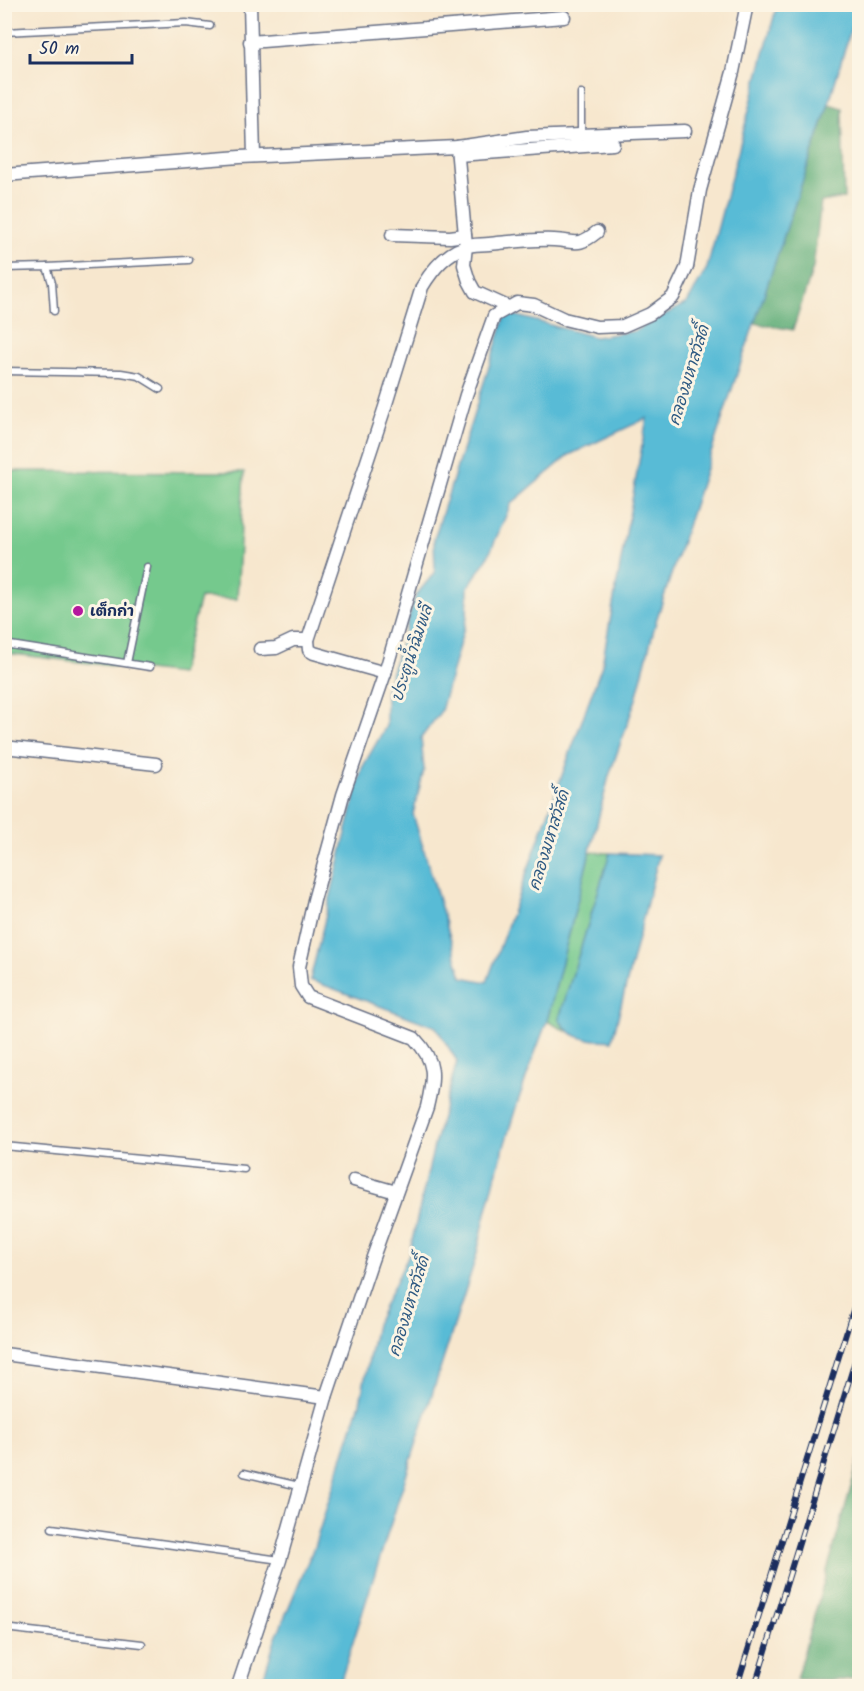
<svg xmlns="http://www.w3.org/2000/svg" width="864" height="1691" font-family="Kalam,'Playpen Sans Thai',sans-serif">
<rect width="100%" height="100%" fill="#fcf5e5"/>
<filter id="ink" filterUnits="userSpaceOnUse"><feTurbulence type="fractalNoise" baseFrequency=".0167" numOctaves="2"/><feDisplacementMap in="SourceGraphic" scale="12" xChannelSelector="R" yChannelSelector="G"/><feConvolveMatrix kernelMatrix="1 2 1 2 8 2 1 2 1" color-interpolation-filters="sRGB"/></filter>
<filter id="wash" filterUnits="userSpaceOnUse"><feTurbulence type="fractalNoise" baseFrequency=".008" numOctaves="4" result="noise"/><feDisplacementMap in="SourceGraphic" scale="24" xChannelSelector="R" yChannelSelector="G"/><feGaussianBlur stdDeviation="1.35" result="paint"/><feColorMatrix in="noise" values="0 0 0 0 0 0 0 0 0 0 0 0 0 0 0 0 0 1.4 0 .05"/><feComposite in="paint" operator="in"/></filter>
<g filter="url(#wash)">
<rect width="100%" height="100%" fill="#f7e7ce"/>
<!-- green -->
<g fill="#74c98d" stroke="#487c76" stroke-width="1.5">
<path d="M 5,471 L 244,472 L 237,599 L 200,598 L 180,674 L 5,653 Z"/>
<path d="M 590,852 L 610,853 L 559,1019 L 566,1031 L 547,1021 Z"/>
</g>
<!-- forest -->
<g fill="#5fad78" stroke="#3d6e6b" stroke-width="1.5">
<path d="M 829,104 L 842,108 L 844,198 L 821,202 L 813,268 L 793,330 L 754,323 Z"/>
<path d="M 859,1459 L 859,1677 L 843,1680 L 796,1679 Z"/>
</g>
<!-- water -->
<g fill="#58bbd6" stroke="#3a759a" stroke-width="1.5" fill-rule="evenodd">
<path d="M 777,5 L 858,5 L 827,109 L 732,389 L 656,621 L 636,699 L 609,776 L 547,1021 C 517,1097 493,1177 476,1257 L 339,1686 L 261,1686 L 275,1640 L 314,1547 L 360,1403 L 376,1324 L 409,1254 L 433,1150 L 457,1061 L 436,1027 L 310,980 L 362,768 L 386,726 L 386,690 L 416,595 L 435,572 L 434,539 L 506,313 L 595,337 L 635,331 L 687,303 L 707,268 ZM 647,418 L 602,665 L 487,982 L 462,977 L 413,814 L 424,770 L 421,738 L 441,711 L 467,617 L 468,587 L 488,557 L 511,504 L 569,455 Z"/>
<path d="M 610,853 L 659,855 L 612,1041 C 587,1039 573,1042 559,1019 Z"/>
</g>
</g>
<g filter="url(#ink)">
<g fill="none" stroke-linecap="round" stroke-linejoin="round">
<defs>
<g id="lane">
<path d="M 4,32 L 186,23 L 210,26"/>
<path d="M 581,93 L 581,135"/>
<path d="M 47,267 L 189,260"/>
<path d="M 4,268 L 47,267 L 52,283 L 54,311"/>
<path d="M 4,371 L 121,373 L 139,376 L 160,389"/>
<path d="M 4,644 L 150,667"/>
<path d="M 127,663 L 147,567"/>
<path d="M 4,1146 L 244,1169"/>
<path d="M 244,1473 L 299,1486"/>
<path d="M 52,1528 L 280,1560"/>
<path d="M 4,1628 L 142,1644"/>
</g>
<g id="street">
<path d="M 250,4 L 254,156"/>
<path d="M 250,42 L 564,17"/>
<path d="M 457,147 L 466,246 L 464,265 L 469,281 L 475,292 L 508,307"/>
<path d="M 458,155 L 613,144"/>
<path d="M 4,175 L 240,157 L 457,147 L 527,137 L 685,131"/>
<path d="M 392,235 L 450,237 L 465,235"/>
<path d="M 260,649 L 276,648 L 293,640 L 308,640"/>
<path d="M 385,673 L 314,653 L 309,650 L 308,640 L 385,407 L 422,287 C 432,270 446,253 465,247 C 472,244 481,245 489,244 C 510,242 532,239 554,240 C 576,241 577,248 597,232"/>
<path d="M 4,747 L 156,764"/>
<path d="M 354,1180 L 396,1192"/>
<path d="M 4,1354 L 326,1397"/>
<path d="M 238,1686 L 280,1560 L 326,1397 L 372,1260 L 427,1107 C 434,1077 437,1062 414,1038 L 308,997 L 301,986 L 299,967 L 314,900 L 343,795 L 385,673 L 466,395 L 494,316 L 517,303 L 534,305 L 564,319 L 597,327 L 623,326 L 650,314 L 673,297 L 687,267 L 700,190 L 733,72 L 747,4"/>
</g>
</defs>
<!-- lane casing -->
<use href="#lane" stroke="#686f85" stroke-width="9"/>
<!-- street casing -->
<use href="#street" stroke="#686f85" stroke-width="15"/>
<!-- lane -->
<use href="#lane" stroke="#fff" stroke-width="6"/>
<!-- street -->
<use href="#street" stroke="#fff" stroke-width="12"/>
<defs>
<g id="rail">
<path d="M 737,1686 L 860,1288"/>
<path d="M 755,1686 L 860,1345"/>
</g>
</defs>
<!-- rail casing -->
<use href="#rail" stroke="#1b2f5e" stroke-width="6"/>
<!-- rail -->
<use href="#rail" stroke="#fcf5e5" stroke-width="4" stroke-dasharray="11" stroke-linecap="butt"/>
</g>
</g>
<!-- markers -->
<circle fill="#b5179e" stroke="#fcf5e5" stroke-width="2" cx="78" cy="611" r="6"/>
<g text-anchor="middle" stroke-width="6" stroke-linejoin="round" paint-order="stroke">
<!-- poi labels -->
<g font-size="15" font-weight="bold" fill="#1b2f5e" stroke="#fcf5e5" text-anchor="start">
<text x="90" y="616">เต็กก่า</text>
</g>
<!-- water labels -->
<g font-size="16" font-style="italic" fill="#2d5982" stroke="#fcf5e5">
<text transform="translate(688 375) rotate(-73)" y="6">คลองมหาสวัสดิ์</text>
<text transform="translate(411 653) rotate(-72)" y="6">ประตูน้ำฉิมพลี</text>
<text transform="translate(548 840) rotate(-73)" y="6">คลองมหาสวัสดิ์</text>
<text transform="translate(408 1306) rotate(-73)" y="6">คลองมหาสวัสดิ์</text>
</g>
</g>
<!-- margin -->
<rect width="864" height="1691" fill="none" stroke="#fcf5e5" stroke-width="24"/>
<!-- scale -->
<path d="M30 54v9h102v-9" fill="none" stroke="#1b2f5e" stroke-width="3"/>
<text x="39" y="54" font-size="18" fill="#1b2f5e" stroke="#fcf5e5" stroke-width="4.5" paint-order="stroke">50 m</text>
</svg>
